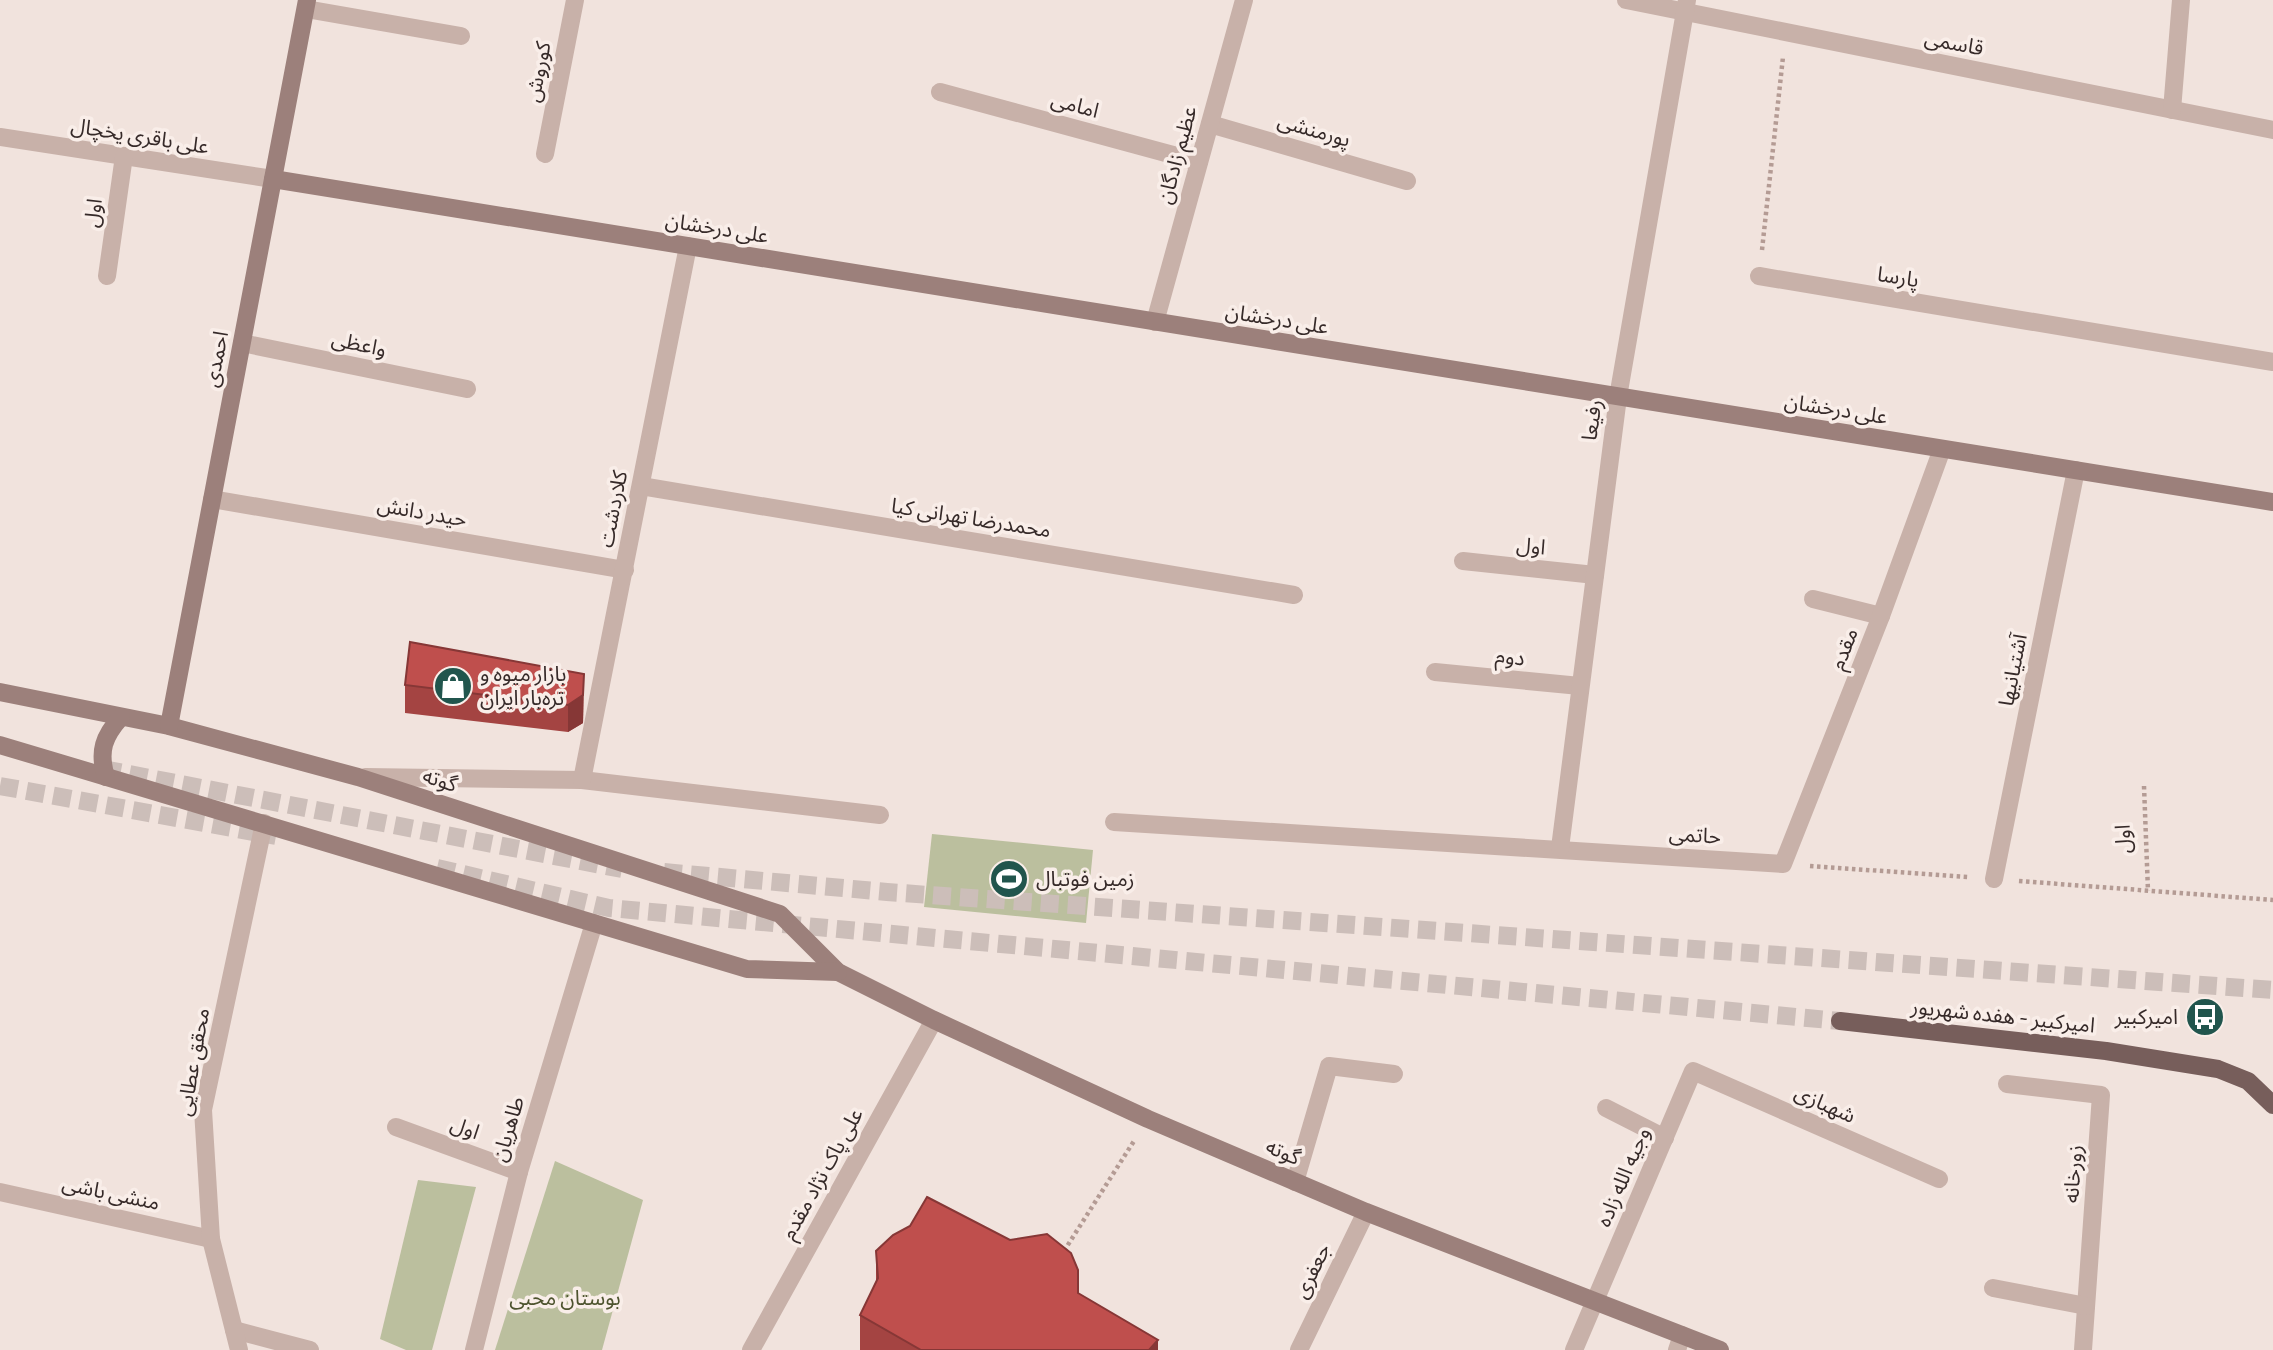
<svg xmlns="http://www.w3.org/2000/svg" width="2273" height="1350" font-family="Commissioner,'Noto Sans Arabic',sans-serif">
<rect width="100%" height="100%" fill="#f1e3dd"/>
<!-- green -->
<g fill="#bbbf9e">
<path d="M 932,834 L 1093,850 L 1086,923 L 924,907 Z"/>
<path d="M 555,1161 L 643,1200 L 602,1350 L 495,1350 Z"/>
<path d="M 418,1180 L 476,1187 L 432,1350 L 406,1350 L 380,1339 Z"/>
</g>
<g fill="none" stroke-linecap="round" stroke-linejoin="round">
<!-- primary-tunnel -->
<g stroke="#ccbeb9" stroke-width="18" stroke-dasharray="18 9" stroke-linecap="butt">
<path d="M 103,769 L 622,869"/>
<path d="M 0,786 L 276,836"/>
<path d="M 437,868 L 609,908 L 1840,1021"/>
<path d="M 664,872 L 887,892 L 2273,990"/>
</g>
<!-- path -->
<g stroke="#b49b94" stroke-width="4.5" stroke-dasharray="3.5 3.5" stroke-linecap="butt">
<path d="M 1762,250 L 1783,57"/>
<path d="M 2144,786 L 2148,891"/>
<path d="M 1810,866 L 1968,877"/>
<path d="M 2019,881 L 2273,900"/>
<path d="M 1064,1251 L 1134,1141"/>
</g>
<!-- street -->
<g stroke="#c8b1a9" stroke-width="18">
<path d="M 1626,0 L 2273,130"/>
<path d="M 306,9 L 461,36"/>
<path d="M 940,92 L 1199,162"/>
<path d="M 2172,110 L 2181,0"/>
<path d="M 1210,124 L 1407,181"/>
<path d="M 0,137 L 273,179"/>
<path d="M 545,154 L 575,0"/>
<path d="M 107,276 L 124,156"/>
<path d="M 1759,276 L 2273,362"/>
<path d="M 1155,322 L 1244,0"/>
<path d="M 242,343 L 467,389"/>
<path d="M 641,486 L 1294,595"/>
<path d="M 212,499 L 625,570"/>
<path d="M 1463,561 L 1595,575"/>
<path d="M 1813,599 L 1881,616"/>
<path d="M 1435,672 L 1580,686"/>
<path d="M 365,777 L 582,780 L 880,815"/>
<path d="M 582,780 L 688,246"/>
<path d="M 1114,822 L 1783,864 L 1881,616 L 1942,449"/>
<path d="M 1560,848 L 1618,397 L 1687,0"/>
<path d="M 1994,879 L 2076,470"/>
<path d="M 2007,1084 L 2101,1095 L 2083,1350"/>
<path d="M 1606,1108 L 1665,1138"/>
<path d="M 396,1127 L 519,1172"/>
<path d="M 1295,1182 L 1329,1066 L 1394,1074"/>
<path d="M 0,1192 L 211,1239"/>
<path d="M 1993,1288 L 2086,1306"/>
<path d="M 234,1330 L 310,1350"/>
<path d="M 239,1350 L 211,1239 L 203,1110 L 264,823"/>
<path d="M 474,1350 L 519,1172 L 594,923"/>
<path d="M 751,1350 L 934,1020"/>
<path d="M 1299,1350 L 1366,1212"/>
<path d="M 1574,1350 L 1693,1071 L 1939,1179"/>
<path d="M 1677,1350 L 1682,1335"/>
</g>
<!-- secondary -->
<g stroke="#9c807b" stroke-width="18">
<path d="M 273,179 L 2273,502"/>
<path d="M 0,692 L 169,726 L 358,777 L 780,914 L 838,972 L 934,1020 L 1148,1119 L 1366,1212 L 1720,1350"/>
<path d="M 169,726 L 307,0"/>
<path d="M 0,745 L 747,969 L 838,972"/>
<path d="M 106,777 C 98,751 104,736 121,717"/>
</g>
<!-- primary -->
<path stroke="#775e5b" stroke-width="18" d="M 1840,1021 L 2106,1051 L 2218,1069 L 2248,1081 L 2273,1105"/>
</g>
<!-- wall -->
<g fill="#a44442">
<path d="M 584,674 L 583,723 L 568,732 L 405,713 L 405,685 Z"/>
<path d="M 876,1251 L 1078,1293 L 1158,1350 L 860,1350 L 860,1315 L 876,1282 Z"/>
</g>
<!-- shaded-wall -->
<g fill="#863736">
<path d="M 584,674 L 583,723 L 568,732 L 568,705 Z"/>
<path d="M 1158,1340 L 1158,1350 L 1149,1350 Z"/>
</g>
<!-- building -->
<g fill="#bf4f4d" stroke="#863736" stroke-width="2">
<path d="M 410,642 L 584,674 L 583,695 L 568,705 L 405,685 Z"/>
<path d="M 927,1197 L 1010,1240 L 1047,1234 L 1071,1253 L 1078,1270 L 1078,1293 L 1158,1340 L 1149,1350 L 921,1350 L 860,1315 L 878,1278 L 876,1251 L 893,1235 L 910,1226 Z"/>
</g>
<!-- icons -->
<defs>
<symbol id="shop-disc" viewBox="-11 -11 22 22"><circle r="9.5" fill="#21554d" stroke="#f9eee9"/><path d="M-5-2.5h2.3a2.7 3.5 0 0 1 5.4 0H5L5.5 6h-11ZM-1.5-2.5h3a1.5 2.3 0 0 0-3 0Z" fill="#fff"/></symbol>
<symbol id="stadium-disc" viewBox="-11 -11 22 22"><circle r="9.5" fill="#21554d" stroke="#f9eee9"/><path d="M0-5a6.5 5 0 1 0 0 10a6.5 5 0 1 0 0-10ZM-3.5-1.8h7v3.6h-7Z" fill="#fff"/></symbol>
<symbol id="bus-disc" viewBox="-11 -11 22 22"><circle r="9.5" fill="#21554d" stroke="#f9eee9"/><path d="M-5-6H5V4H4V6H2V4H-2V6H-4V4H-5ZM-3.5-4V0h7V-4ZM-3.5 1.2v1.5H-2V1.2ZM2 1.2v1.5H3.5V1.2Z" fill="#fff"/></symbol>
</defs>
<g fill-rule="evenodd">
<use href="#shop-disc" x="431" y="664" width="44" height="44"/>
<use href="#stadium-disc" x="987" y="857" width="44" height="44"/>
<use href="#bus-disc" x="2183" y="995" width="44" height="44"/>
</g>
<g text-anchor="middle" stroke-width="7" stroke-linejoin="round" paint-order="stroke">
<!-- street labels -->
<g font-size="21" fill="#362a29" stroke="#f9eee9">
<text transform="translate(1954 43) rotate(11)" y="7">قاسمی</text>
<text transform="translate(538 72) rotate(-79)" y="7">کوروش</text>
<text transform="translate(1075 105) rotate(15)" y="7">امامی</text>
<text transform="translate(1314 130) rotate(16)" y="7">پورمنشی</text>
<text transform="translate(140 136) rotate(9)" y="7">علی باقری یخچال</text>
<text transform="translate(1177 155) rotate(-75)" y="7">عظیم زادگان</text>
<text transform="translate(93 213) rotate(-82)" y="7">اول</text>
<text transform="translate(717 228) rotate(9)" y="7">علی درخشان</text>
<text transform="translate(1898 277) rotate(9)" y="7">پارسا</text>
<text transform="translate(1277 319) rotate(9)" y="7">علی درخشان</text>
<text transform="translate(359 344) rotate(12)" y="7">واعظی</text>
<text transform="translate(216 359) rotate(-79)" y="7">احمدی</text>
<text transform="translate(1836 409) rotate(9)" y="7">علی درخشان</text>
<text transform="translate(1592 420) rotate(-82)" y="7">رفیعا</text>
<text transform="translate(613 509) rotate(-79)" y="7">کلاردشت</text>
<text transform="translate(422 512) rotate(10)" y="7">حیدر دانش</text>
<text transform="translate(971 518) rotate(9)" y="7">محمدرضا تهرانی کیا</text>
<text transform="translate(1531 546) rotate(6)" y="7">اول</text>
<text transform="translate(1844 649) rotate(-69)" y="7">مقدم</text>
<text transform="translate(1510 657) rotate(6)" y="7">دوم</text>
<text transform="translate(2013 670) rotate(-79)" y="7">آشتیانیها</text>
<text transform="translate(440 780) rotate(18)" y="7">گوته</text>
<text transform="translate(1695 835) rotate(4)" y="7">حاتمی</text>
<text transform="translate(2123 839) rotate(-92)" y="7">اول</text>
<text transform="translate(2003 1016) rotate(6)" y="7">امیرکبیر - هفده شهریور</text>
<text transform="translate(193 1062) rotate(-80)" y="7">محقق عطایی</text>
<text transform="translate(1825 1104) rotate(24)" y="7">شهبازی</text>
<text transform="translate(465 1128) rotate(20)" y="7">اول</text>
<text transform="translate(508 1129) rotate(-73)" y="7">طاهریان</text>
<text transform="translate(1283 1152) rotate(23)" y="7">گوته</text>
<text transform="translate(822 1174) rotate(-61)" y="7">علی پاک نژاد مقدم</text>
<text transform="translate(2073 1174) rotate(-86)" y="7">زورخانه</text>
<text transform="translate(1623 1177) rotate(-67)" y="7">وجیه الله زاده</text>
<text transform="translate(111 1193) rotate(12)" y="7">منشی باشی</text>
<text transform="translate(1312 1271) rotate(-64)" y="7">جعفری</text>
</g>
<!-- poi labels -->
<g font-size="21" fill="#362a29" stroke="#f9eee9" text-anchor="start">
<text x="480" y="681">بازار میوه و<tspan x="480" dy="24">تره‌بار ایران</tspan></text>
<text x="1036" y="886">زمین فوتبال</text>
<text x="2178" y="1024" text-anchor="end">امیرکبیر</text>
</g>
<!-- park labels -->
<g font-size="21" fill="#4d532e" stroke="#f9eee9">
<text x="565" y="1305">بوستان محبی</text>
</g>
</g>
</svg>
